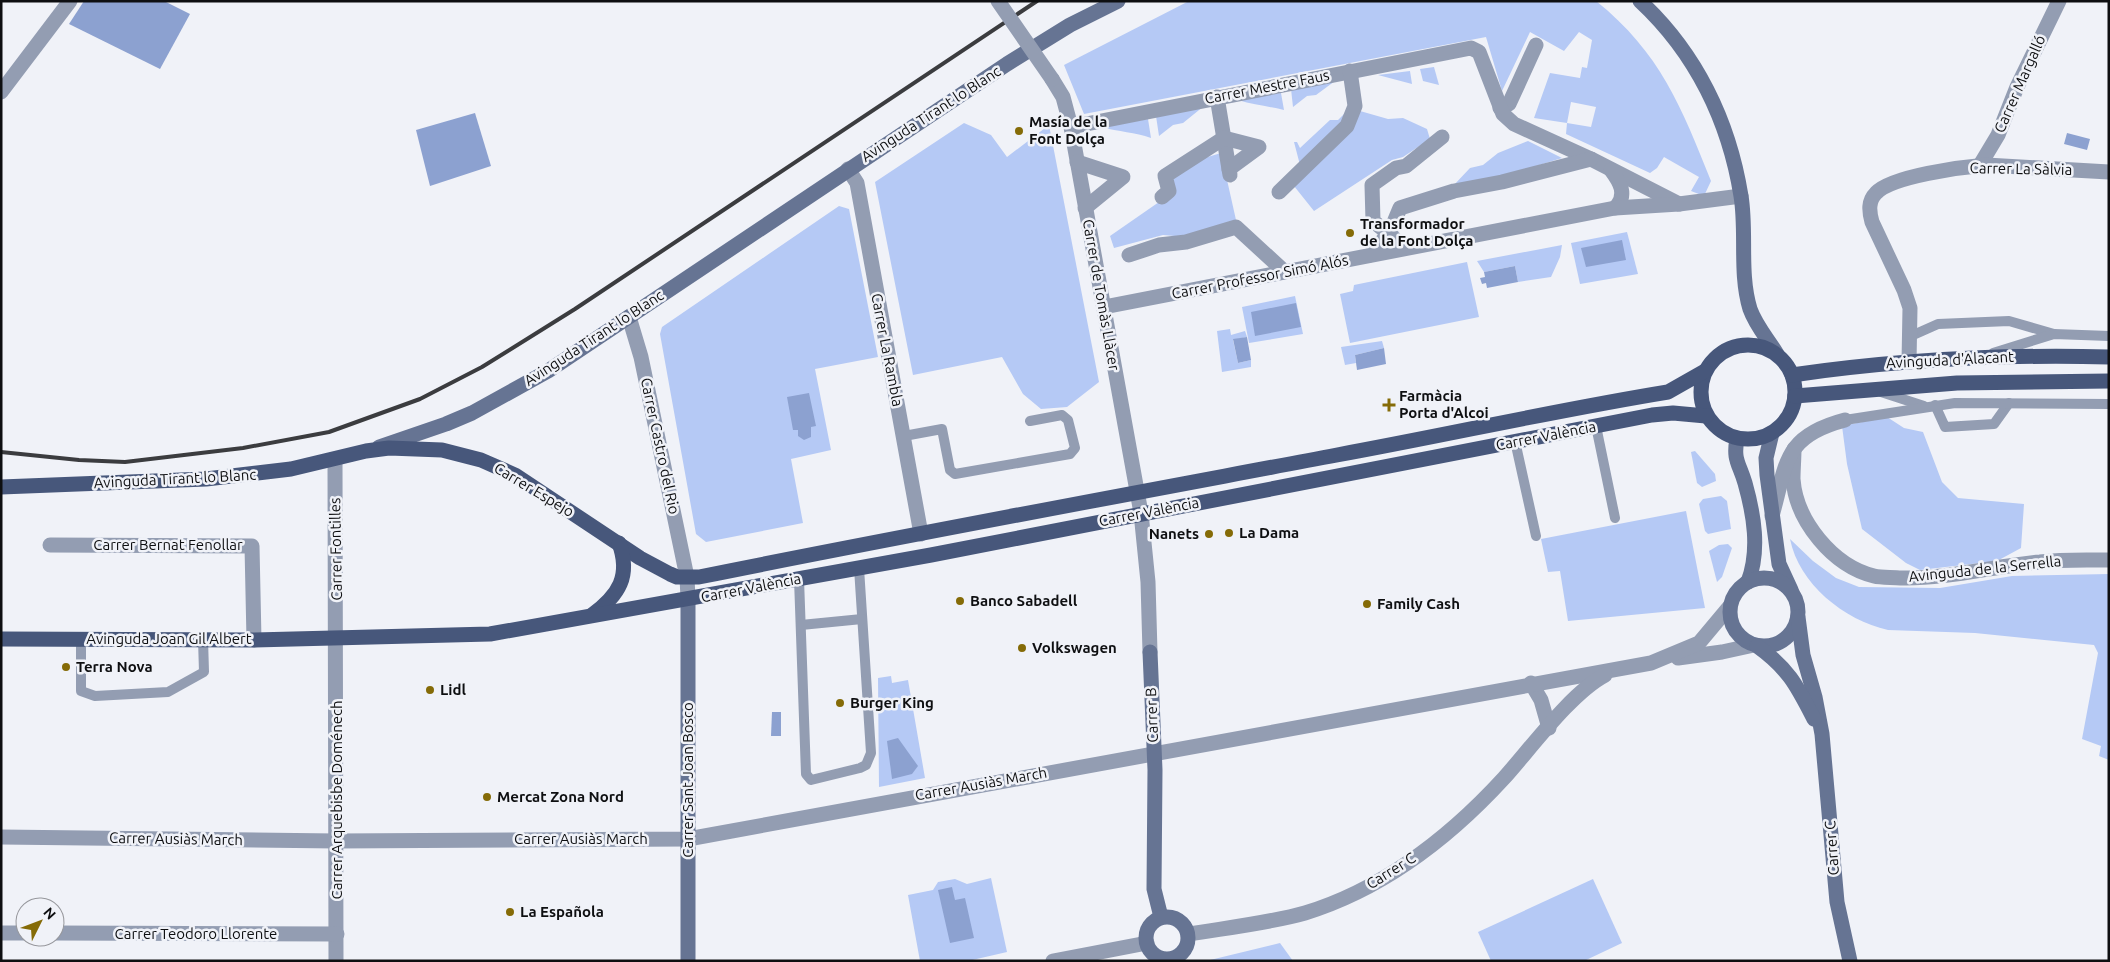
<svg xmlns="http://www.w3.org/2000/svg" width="2110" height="962" font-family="Ubuntu,sans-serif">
<rect width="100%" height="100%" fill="#f0f2f8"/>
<!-- green -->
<g fill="#b5c9f5" fill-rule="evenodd">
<path d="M 1189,1 L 1596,1 C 1660,52 1682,108 1711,181 L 1704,196 L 1691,191 L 1699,177 L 1664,157 L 1657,168 L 1650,173 L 1566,134 L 1567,123 L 1534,118 L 1550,73 L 1580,78 L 1582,67 L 1587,68 L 1592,40 L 1579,32 L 1564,51 L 1530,32 L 1502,91 L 1486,37 L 1084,114 L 1064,65 ZM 1571,102 L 1596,107 L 1591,127 L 1567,123 Z"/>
<path d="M 1434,67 L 1439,85 L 1423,81 L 1420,69 Z"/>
<path d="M 1410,71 L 1412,84 L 1378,75 Z"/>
<path d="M 1335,81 L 1316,95 L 1307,96 L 1293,107 L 1291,89 Z"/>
<path d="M 1281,93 L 1284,110 C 1268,106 1254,105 1238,100 Z"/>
<path d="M 1204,106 L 1183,123 L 1173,125 L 1159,136 L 1156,116 Z"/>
<path d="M 1348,110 L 1343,124 L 1300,165 L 1294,142 L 1297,142 L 1300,148 L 1330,120 L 1338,120 Z"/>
<path d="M 1360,111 L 1388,119 L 1403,118 L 1427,129 L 1430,139 L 1403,157 L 1392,160 L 1314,211 L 1294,186 Z"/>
<path d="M 1148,119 L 1151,138 C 1135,132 1119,132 1101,127 Z"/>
<path d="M 964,123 L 991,135 L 1007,157 L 1049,125 L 1099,382 L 1067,407 L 1041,409 L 1023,394 L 1002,357 L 913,375 L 875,182 Z"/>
<path d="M 1528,141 L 1562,158 L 1501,177 L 1453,186 L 1470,168 L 1483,165 L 1498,153 Z"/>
<path d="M 1221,153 L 1236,220 L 1186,237 L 1163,235 L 1114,248 L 1110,236 L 1172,193 L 1171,179 L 1201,159 Z"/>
<path d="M 839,206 L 849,209 L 878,357 L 815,369 L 831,450 L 791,459 L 803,523 L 706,542 L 696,534 L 660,334 L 662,327 Z"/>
<path d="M 1627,232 L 1638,274 L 1580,284 L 1571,243 Z"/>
<path d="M 1562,245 L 1560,257 L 1551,277 L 1518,282 L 1515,266 L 1484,272 L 1477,261 Z"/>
<path d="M 1467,262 L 1479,317 L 1350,343 L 1340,294 L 1353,291 L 1354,285 Z"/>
<path d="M 1295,296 L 1303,334 L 1249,343 L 1242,307 Z"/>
<path d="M 1230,329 L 1231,335 L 1245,331 L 1247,337 L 1233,340 L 1238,363 L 1251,360 L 1251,367 L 1222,372 L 1217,331 Z"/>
<path d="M 1382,341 L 1384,348 L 1355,355 L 1356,363 L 1345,365 L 1341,347 Z"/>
<path d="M 1887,417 L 1904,428 L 1923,432 L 1942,482 L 1958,498 L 2024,504 L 2021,548 L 1997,561 L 1920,570 L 1906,563 L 1862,529 L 1847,464 L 1842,426 Z"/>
<path d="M 1695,451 L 1715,474 L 1716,481 L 1702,487 L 1697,483 L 1691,452 Z"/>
<path d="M 1721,496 L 1727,501 L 1731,529 L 1708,534 L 1705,531 L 1699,504 L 1703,499 Z"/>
<path d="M 1686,511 L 1705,608 L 1568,621 L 1560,571 L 1548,572 L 1541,539 Z"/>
<path d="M 1790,539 L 1813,561 L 1836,578 L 1859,587 L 1940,588 L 2012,576 L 2109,574 L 2109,760 L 2099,756 L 2101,746 L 2082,739 L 2098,653 L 2094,645 L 1975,633 L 1888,630 C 1844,620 1799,584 1790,539 Z"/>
<path d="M 1728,544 L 1732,548 L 1722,577 L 1717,582 L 1709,551 L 1719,545 Z"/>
<path d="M 891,676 L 892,683 L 908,680 L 925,778 L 879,787 L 878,678 Z"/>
<path d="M 991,878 L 1007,952 L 968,961 L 920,961 L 908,895 L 933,890 L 938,882 L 955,879 L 967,884 Z"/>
<path d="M 1593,879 L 1622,943 L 1584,961 L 1491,961 L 1478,932 Z"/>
<path d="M 1280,943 L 1293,961 L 1206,961 Z"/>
</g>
<!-- water -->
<g fill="#8ca1d0">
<path d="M 84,1 L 164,1 L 190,14 L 160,69 L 69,24 Z"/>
<path d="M 475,113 L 491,166 L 430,186 L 416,130 Z"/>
<path d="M 2067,133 L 2090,139 L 2087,150 L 2064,144 Z"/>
<path d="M 1622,240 L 1626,260 L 1586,267 L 1581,248 Z"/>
<path d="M 1515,266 L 1518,282 L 1487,288 L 1486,283 L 1482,284 L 1480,278 L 1485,277 L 1484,272 Z"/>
<path d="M 1296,303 L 1301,327 L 1255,336 L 1251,312 Z"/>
<path d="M 1247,337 L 1251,360 L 1238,363 L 1233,339 Z"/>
<path d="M 1384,348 L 1386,364 L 1357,370 L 1355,355 Z"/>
<path d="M 809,393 L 816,426 L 811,427 L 811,437 L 804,440 L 798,436 L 798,430 L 793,430 L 787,397 Z"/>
<path d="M 772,712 L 781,712 L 781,736 L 771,736 Z"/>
<path d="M 898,738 L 918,766 L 912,774 L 892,779 L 887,741 Z"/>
<path d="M 952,887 L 955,900 L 965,898 L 974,938 L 950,943 L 938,890 Z"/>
</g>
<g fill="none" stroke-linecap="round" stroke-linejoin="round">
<!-- lane -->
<g stroke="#939db2" stroke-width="10">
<path d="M 1911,336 L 1938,324 L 2009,321 L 2054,334"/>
<path d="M 1993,353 L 2054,334 L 2109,336"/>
<path d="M 1881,392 L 1924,406"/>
<path d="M 1935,405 L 1945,427 L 1994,424 L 2009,403"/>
<path d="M 1845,420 L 1955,403 L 2109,404"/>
<path d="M 1596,426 L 1615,518"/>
<path d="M 904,436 L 942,429 L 950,470 L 955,474 L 1070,454 L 1075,448 L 1068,420 L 1062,415 L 1030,421"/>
<path d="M 1515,441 L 1536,536"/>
<path d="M 799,579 L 806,774 L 811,780 L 860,768 L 866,765 L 871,753 L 859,568"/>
<path d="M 801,625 L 862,619"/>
<path d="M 81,639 L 81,691 L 95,696 L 168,692 L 204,672 L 203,639"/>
</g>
<!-- street -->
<g stroke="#939db2" stroke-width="15">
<path d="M 1052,79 L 1063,97 L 1071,127 L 1141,513 L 1148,582 L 1150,652"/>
<path d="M 1,92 L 70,1"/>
<path d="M 1217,97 L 1230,175"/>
<path d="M 1500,108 L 1509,104 L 1536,45"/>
<path d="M 1071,127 L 1471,48 L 1479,52 L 1503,114 L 1514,124 L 1591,159 L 1679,204"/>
<path d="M 1077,162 L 1123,177 L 1085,208"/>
<path d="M 1980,165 L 1998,135 L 2017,87 L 2059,1"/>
<path d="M 848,169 L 857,183 L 921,534"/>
<path d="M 1611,170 C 1620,182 1628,195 1615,208"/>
<path d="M 1279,192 L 1347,126 L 1355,106 L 1350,71"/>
<path d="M 1162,197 L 1169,191 L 1165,176 L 1224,138 L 1259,147 L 1229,169"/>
<path d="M 1395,239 L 1373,221 L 1372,185 L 1396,168 L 1406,166 L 1442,137"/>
<path d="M 1129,255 L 1159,245 L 1186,242 L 1236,227 L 1285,272"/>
<path d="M 1370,255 L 1390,232 L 1400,208 L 1454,191 L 1502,182 L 1591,159"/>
<path d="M 1104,307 L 1615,208 L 1679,204 L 1741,196"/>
<path d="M 629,317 L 641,357 L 687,577 L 688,599"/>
<path d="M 1909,362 L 1910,308 L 1904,290 L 1872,222 C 1869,211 1868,201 1876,193 C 1892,176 1962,167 1986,165 L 2109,172"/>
<path d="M 1794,449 C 1794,459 1793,469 1793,479 C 1796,521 1833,566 1874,576 C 1882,578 1892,577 1901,578 C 1948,579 1994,566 2040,562 C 2063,559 2086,560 2109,560"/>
<path d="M 335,460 L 336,961"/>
<path d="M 1772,516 C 1787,462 1784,436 1845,420"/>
<path d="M 50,545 L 252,546 L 254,640"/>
<path d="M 1678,658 L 1722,652 L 1754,645"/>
<path d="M 1531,683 L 1541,700 L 1549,728"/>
<path d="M 1,837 L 336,841 L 688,839 L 1651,663 L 1699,643 L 1730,606"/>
<path d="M 1,933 L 25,933"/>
<path d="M 55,933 L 337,934"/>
<path d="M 1189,934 C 1225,928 1270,923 1305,913 C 1383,889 1449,838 1504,778 C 1531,748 1571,693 1605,675"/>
<path d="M 1053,961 L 1147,943"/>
</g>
<!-- secondary -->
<g stroke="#667493" stroke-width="15">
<path d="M 1640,1 C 1696,53 1729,121 1741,196 C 1747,232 1739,273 1750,309 C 1756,326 1768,339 1777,354"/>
<path d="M 1772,433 L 1766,458 L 1767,475 L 1779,564 L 1791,590"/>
<path d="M 1737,439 C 1733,460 1739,463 1745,483 C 1754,515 1760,550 1748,582"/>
<path d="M 379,447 L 446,424 L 472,413 L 548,371 L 1007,64 L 1070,25 L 1118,1"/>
<circle cx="1764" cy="612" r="34"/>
<path d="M 1798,617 L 1803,655 L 1815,697 L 1822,734 L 1837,902 L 1850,961"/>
<path d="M 1757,646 C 1789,669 1797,686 1814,719"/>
<path d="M 1150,652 L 1155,770 L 1154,889 L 1161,917"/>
<circle cx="1167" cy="938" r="21"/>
<path d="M 688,961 L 688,599"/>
</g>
<!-- primary -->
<g stroke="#47577b" stroke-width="15">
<circle cx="1748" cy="392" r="47"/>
<path d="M 1792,375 C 1897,360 2003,354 2109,357"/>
<path d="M 1795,396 L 1957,383 L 2109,381"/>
<path d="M 1,487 L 206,479 L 291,469 L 366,451 L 389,448 L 442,450 L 481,460 L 515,475 L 640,558 L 670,574 L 677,577 L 699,577 C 912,534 1124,495 1337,455 C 1447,435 1557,410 1668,392 L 1705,371"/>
<path d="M 592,615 C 619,595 631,576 619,543"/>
<path d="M 1,639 L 254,640 L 490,634 L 931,555 L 1652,415 L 1673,413 L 1706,416"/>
</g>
<!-- rail -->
<path stroke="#3b3c3f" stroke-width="4" d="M 1,452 L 79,460 L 125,462 L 243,448 L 329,432 L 420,399 L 482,367 L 575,309 L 1037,1"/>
<!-- street-bridge -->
<path stroke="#939db2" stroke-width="15" d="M 998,1 L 1052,79"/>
</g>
<!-- markers -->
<g fill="#856b07" stroke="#f0f2f8" stroke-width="2">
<circle cx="1019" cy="131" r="5"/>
<circle cx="1350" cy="233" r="5"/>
<path d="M1386.5 397.5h5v5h5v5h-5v5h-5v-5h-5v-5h5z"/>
<circle cx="1229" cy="533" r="5"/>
<circle cx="1209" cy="534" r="5"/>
<circle cx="960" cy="601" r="5"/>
<circle cx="1367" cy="604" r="5"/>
<circle cx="1022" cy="648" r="5"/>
<circle cx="66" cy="667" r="5"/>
<circle cx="430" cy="690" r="5"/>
<circle cx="840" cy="703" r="5"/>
<circle cx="487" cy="797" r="5"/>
<circle cx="510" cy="912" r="5"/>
</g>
<g text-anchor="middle" stroke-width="5" stroke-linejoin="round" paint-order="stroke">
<!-- street labels -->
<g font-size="15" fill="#0e0f11" stroke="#f0f2f8">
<text transform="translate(2020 84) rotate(-66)" y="5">Carrer Margalló</text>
<text transform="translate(1267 87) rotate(-11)" y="5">Carrer Mestre Faus</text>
<text transform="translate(931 114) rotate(-33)" y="5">Avinguda Tirant lo Blanc</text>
<text transform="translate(2021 169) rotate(1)" y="5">Carrer La Sàlvia</text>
<text transform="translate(1260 277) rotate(-11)" y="5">Carrer Professor Simó Alós</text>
<text transform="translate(1101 295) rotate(80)" y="5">Carrer de Tomàs Llàcer</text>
<text transform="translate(594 338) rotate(-33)" y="5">Avinguda Tirant lo Blanc</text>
<text transform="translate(887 350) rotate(79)" y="5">Carrer La Rambla</text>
<text transform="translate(1950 360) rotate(-3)" y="5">Avinguda d'Alacant</text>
<text transform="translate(1546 436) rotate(-11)" y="5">Carrer València</text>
<text transform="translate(660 446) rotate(78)" y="5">Carrer Castro del Rio</text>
<text transform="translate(175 479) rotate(-3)" y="5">Avinguda Tirant lo Blanc</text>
<text transform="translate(534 490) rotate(31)" y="5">Carrer Espejo</text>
<text transform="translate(1149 512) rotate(-11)" y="5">Carrer València</text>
<text x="168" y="550">Carrer Bernat Fenollar</text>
<text transform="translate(336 549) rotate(-91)" y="5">Carrer Fontilles</text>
<text transform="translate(1985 569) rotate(-6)" y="5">Avinguda de la Serrella</text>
<text transform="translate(751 588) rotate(-11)" y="5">Carrer València</text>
<text x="169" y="644">Avinguda Joan Gil Albert</text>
<text transform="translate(1152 715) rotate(-92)" y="5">Carrer B</text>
<text transform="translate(688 780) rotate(-90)" y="5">Carrer Sant Joan Bosco</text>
<text transform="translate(981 784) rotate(-10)" y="5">Carrer Ausiàs March</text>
<text transform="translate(337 800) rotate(-90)" y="5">Carrer Arquebisbe Doménech</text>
<text transform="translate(176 839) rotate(1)" y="5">Carrer Ausiàs March</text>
<text x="581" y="844">Carrer Ausiàs March</text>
<text transform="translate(1832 848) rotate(-94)" y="5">Carrer C</text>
<text transform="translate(1391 871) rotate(-32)" y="5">Carrer C</text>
<text x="196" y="939">Carrer Teodoro Llorente</text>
</g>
<!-- poi labels -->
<g font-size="15" font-weight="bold" fill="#0e0f11" stroke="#f0f2f8" text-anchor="start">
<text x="1029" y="127">Masía de la<tspan x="1029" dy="17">Font Dolça</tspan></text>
<text x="1360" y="229">Transformador<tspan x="1360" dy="17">de la Font Dolça</tspan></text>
<text x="1399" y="401">Farmàcia<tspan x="1399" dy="17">Porta d'Alcoi</tspan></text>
<text x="1239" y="538">La Dama</text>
<text x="1199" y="539" text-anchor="end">Nanets</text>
<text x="970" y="606">Banco Sabadell</text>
<text x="1377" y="609">Family Cash</text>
<text x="1032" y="653">Volkswagen</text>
<text x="76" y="672">Terra Nova</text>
<text x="440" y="695">Lidl</text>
<text x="850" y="708">Burger King</text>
<text x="497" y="802">Mercat Zona Nord</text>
<text x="520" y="917">La Española</text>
</g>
</g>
<!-- border -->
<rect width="2110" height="962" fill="none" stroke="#0e0f11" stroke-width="5"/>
<!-- north arrow -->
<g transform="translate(40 922) rotate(48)"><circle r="24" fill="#f0f2f8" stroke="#96979c"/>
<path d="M0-4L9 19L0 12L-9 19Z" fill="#856b07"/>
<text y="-8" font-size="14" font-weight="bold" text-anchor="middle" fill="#0e0f11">N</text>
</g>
</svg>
